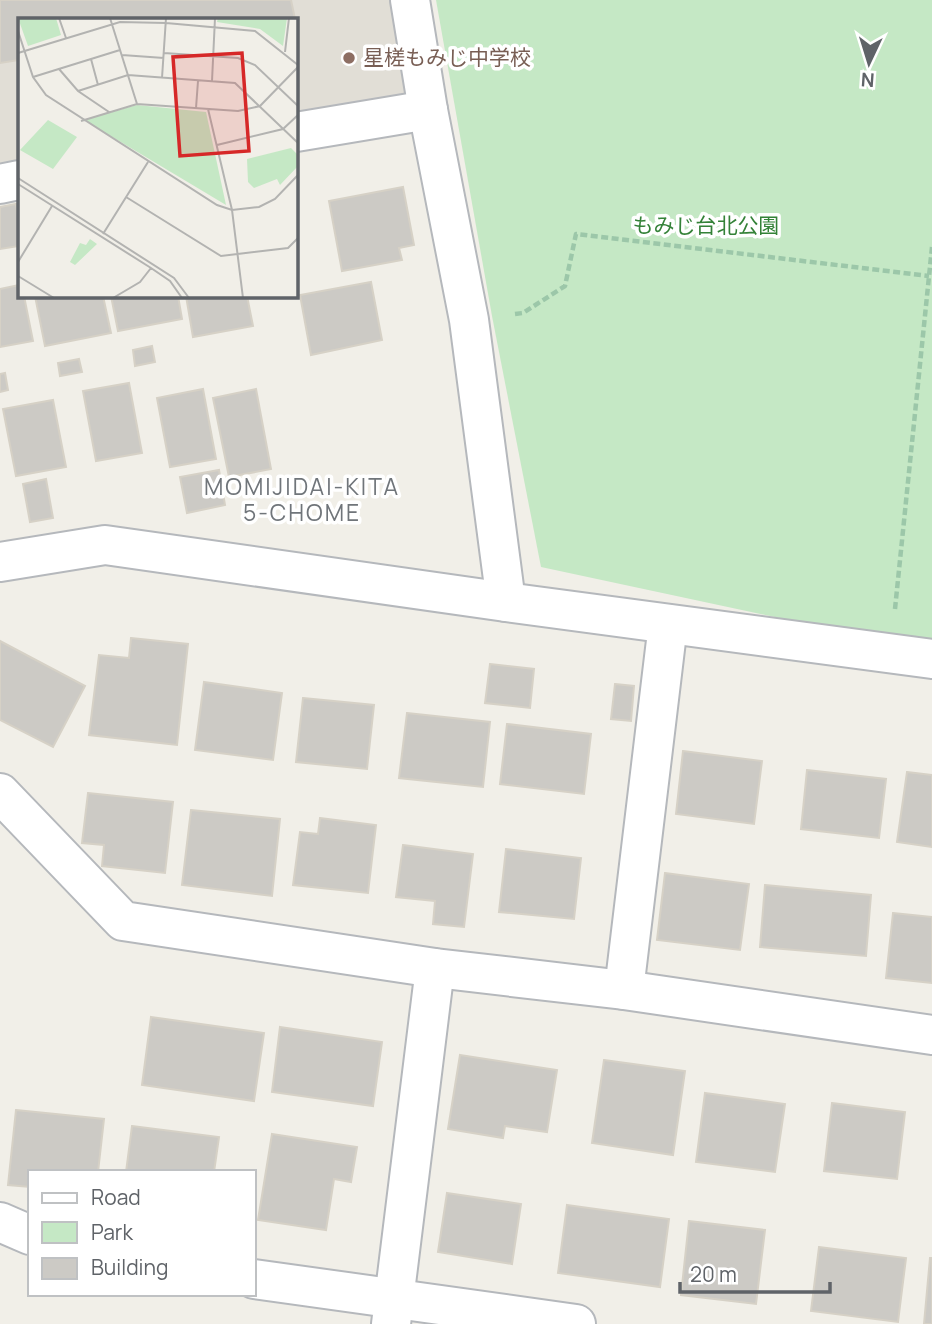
<svg xmlns="http://www.w3.org/2000/svg" width="932" height="1324" font-family="Manrope,'Noto Sans JP',sans-serif">
<rect width="100%" height="100%" fill="#f1efe8"/>
<!-- education -->
<path fill="#e1ded6" d="M 0,0 L 390,0 L 409,97 L 296,116 L 296,19 L 19,19 L 19,162 L 0,165 Z"/>
<!-- green -->
<path fill="#c5e8c5" d="M 436,0 L 932,0 L 932,647 L 892,642 L 541,567 L 492,316 Z"/>
<!-- building -->
<g fill="#cccac5" stroke="#d6d1c6" stroke-width="2">
<path d="M 0,0 L 291,0 L 295,19 L 19,19 L 19,60 L 0,63 Z"/>
<path d="M 403,187 L 414,245 L 399,248 L 402,260 L 342,271 L 329,201 Z"/>
<path d="M 16,204 L 19,222 L 19,246 L 0,249 L 0,207 Z"/>
<path d="M 371,282 L 382,340 L 311,355 L 300,295 Z"/>
<path d="M 19,285 L 19,296 L 24,296 L 33,341 L 0,347 L 0,289 Z"/>
<path d="M 35,296 L 103,296 L 111,333 L 45,346 Z"/>
<path d="M 111,296 L 178,296 L 182,319 L 118,331 Z"/>
<path d="M 186,296 L 247,296 L 253,326 L 193,337 Z"/>
<path d="M 152,346 L 155,362 L 135,366 L 133,350 Z"/>
<path d="M 79,359 L 82,372 L 60,376 L 58,363 Z"/>
<path d="M 5,373 L 8,390 L 0,392 L 0,374 Z"/>
<path d="M 129,383 L 142,453 L 96,461 L 83,391 Z"/>
<path d="M 203,389 L 216,459 L 170,467 L 157,398 Z"/>
<path d="M 256,389 L 271,469 L 229,477 L 213,398 Z"/>
<path d="M 53,400 L 66,467 L 16,476 L 3,409 Z"/>
<path d="M 219,470 L 225,505 L 187,513 L 180,477 Z"/>
<path d="M 46,479 L 53,518 L 30,522 L 23,484 Z"/>
<path d="M 131,638 L 188,644 L 177,745 L 89,735 L 99,655 L 129,658 Z"/>
<path d="M 0,641 L 85,686 L 53,747 L 0,720 Z"/>
<path d="M 490,664 L 534,669 L 530,708 L 485,703 Z"/>
<path d="M 204,682 L 282,693 L 273,760 L 195,750 Z"/>
<path d="M 615,684 L 634,686 L 631,721 L 611,719 Z"/>
<path d="M 303,698 L 374,705 L 367,769 L 296,762 Z"/>
<path d="M 407,713 L 490,722 L 483,787 L 399,778 Z"/>
<path d="M 507,724 L 591,734 L 584,794 L 500,784 Z"/>
<path d="M 683,751 L 762,761 L 754,824 L 676,814 Z"/>
<path d="M 807,770 L 886,779 L 879,838 L 801,829 Z"/>
<path d="M 907,772 L 932,775 L 932,847 L 897,842 Z"/>
<path d="M 88,793 L 173,802 L 165,873 L 102,866 L 104,845 L 82,843 Z"/>
<path d="M 191,810 L 280,819 L 272,896 L 182,885 Z"/>
<path d="M 320,818 L 376,825 L 368,893 L 293,885 L 300,832 L 318,834 Z"/>
<path d="M 403,845 L 473,854 L 464,927 L 433,924 L 435,901 L 396,897 Z"/>
<path d="M 506,849 L 581,858 L 574,919 L 499,912 Z"/>
<path d="M 665,873 L 749,884 L 740,950 L 657,940 Z"/>
<path d="M 765,885 L 871,895 L 866,956 L 760,947 Z"/>
<path d="M 893,913 L 932,917 L 932,983 L 886,978 Z"/>
<path d="M 151,1017 L 264,1033 L 254,1101 L 142,1085 Z"/>
<path d="M 280,1027 L 382,1042 L 373,1106 L 272,1092 Z"/>
<path d="M 460,1055 L 557,1070 L 547,1132 L 505,1126 L 503,1138 L 448,1129 Z"/>
<path d="M 604,1060 L 685,1071 L 673,1155 L 592,1143 Z"/>
<path d="M 705,1093 L 785,1104 L 775,1172 L 696,1162 Z"/>
<path d="M 832,1103 L 905,1112 L 897,1179 L 824,1171 Z"/>
<path d="M 16,1110 L 104,1119 L 98,1172 L 30,1172 L 30,1187 L 8,1185 Z"/>
<path d="M 132,1126 L 219,1137 L 214,1172 L 126,1172 Z"/>
<path d="M 272,1134 L 357,1147 L 351,1182 L 334,1179 L 326,1230 L 258,1220 Z"/>
<path d="M 447,1193 L 521,1204 L 512,1264 L 438,1252 Z"/>
<path d="M 567,1205 L 669,1219 L 660,1287 L 558,1273 Z"/>
<path d="M 689,1221 L 765,1230 L 756,1304 L 681,1295 Z"/>
<path d="M 819,1247 L 906,1258 L 898,1322 L 811,1311 Z"/>
<path d="M 930,1258 L 932,1258 L 932,1324 L 924,1324 Z"/>
</g>
<g fill="none" stroke-linecap="round" stroke-linejoin="round">
<defs>
<g id="minor">
<path d="M 410,0 L 428,110 L 469,320 L 506,602"/>
<path d="M 296,132 L 428,110"/>
<path d="M 0,184 L 19,180"/>
<path d="M 0,562 L 105,545 L 506,602 L 932,659"/>
<path d="M 0,793 L 123,921 L 435,968 L 624,990 L 932,1035"/>
<path d="M 624,990 L 668,624"/>
<path d="M 0,1222 L 30,1235"/>
<path d="M 254,1279 L 576,1324"/>
<path d="M 391,1324 L 435,968"/>
</g>
</defs>
<!-- minor casing -->
<use href="#minor" stroke="#b5b8bc" stroke-width="42"/>
<!-- path -->
<g stroke="#9cc7a9" stroke-width="4.5" stroke-dasharray="7 3.5" stroke-linecap="butt">
<path d="M 515,314 L 523,313 L 565,286 L 576,234 L 929,276"/>
<path d="M 895,609 L 932,247"/>
</g>
<!-- minor -->
<use href="#minor" stroke="#fff" stroke-width="38"/>
</g>
<!-- markers -->
<circle fill="#8d6e63" stroke="#fff" stroke-width="2.5" cx="349" cy="58" r="7"/>
<g text-anchor="middle" stroke-width="7" stroke-linejoin="round" paint-order="stroke">
<!-- education labels -->
<g font-size="21" fill="#785e54" stroke="#fff" text-anchor="start">
<text x="363" y="65">星槎もみじ中学校</text>
</g>
<!-- park labels -->
<g font-size="21" fill="#348238" stroke="#fff">
<text x="706" y="233">もみじ台北公園</text>
</g>
<!-- neighbourhood labels -->
<g font-size="23" letter-spacing="2" fill="#70757a" stroke="#fff">
<text x="302" y="495">MOMIJIDAI-KITA<tspan x="302" dy="26">5-CHOME</tspan></text>
</g>
</g>
<!-- overview -->
<g transform="translate(18 18)">
<rect width="280" height="280" fill="#f1efe8"/>
<path d="M 0,0 L 38,0 L 43,17 L 10,28 ZM 200,0 L 269,0 L 265,28 L 242,11 L 199,4 ZM 119,87 L 188,94 L 208,187 L 66,102 ZM 30,102 L 59,119 L 35,151 L 2,132 ZM 273,130 L 280,137 L 280,148 L 262,167 L 259,161 L 236,170 L 230,164 L 229,141 ZM 72,221 L 79,226 L 57,247 L 52,244 L 62,225 L 68,227 Z" fill="#c5e8c5"/>
<path fill="none" stroke="#b3b3b1" stroke-width="2" d="M 41,0 L 48,20M 92,0 L 119,86M 0,13 L 15,59 L 28,77 L 199,187 L 214,192 L 241,189 L 257,181 L 280,157M 267,34 L 271,0M 0,35 L 102,4 L 148,5 L 237,13 L 280,47M 146,35 L 220,40 L 237,47 L 280,88M 104,37 L 146,40M 73,41 L 80,67M 41,51 L 60,73 L 91,94M 15,59 L 102,32M 144,60 L 148,0M 194,63 L 197,0M 60,73 L 110,57 L 217,65 L 280,125M 178,90 L 180,63M 190,91 L 214,192 L 225,280M 63,103 L 119,86 L 220,93 L 242,88 L 280,49M 199,127 L 265,111 L 280,97M 0,160 L 156,260 L 171,280M 0,166 L 133,250 L 152,263 L 164,280M 108,179 L 203,238 L 270,230 L 280,220M 85,216 L 130,144M 0,244 L 34,188M 0,258 L 36,280M 95,280 L 122,264 L 133,250"/>
<path fill="#d62828" fill-opacity="0.15" stroke="#d62828" stroke-width="3.5" d="M 224,35 L 231,133 L 162,138 L 155,39 Z"/>
<rect width="280" height="280" fill="none" stroke="#5f6368" stroke-width="3.5"/>
</g>
<!-- legend -->
<rect x="28" y="1170" width="228" height="126" fill="#ffffff" stroke="#bfc1c3" stroke-width="2"/>
<rect x="42" y="1193" width="35" height="10" fill="#ffffff" stroke="#bfc1c3" stroke-width="2"/>
<text x="91" y="1205" font-size="21" fill="#5f6368">Road</text>
<rect x="42" y="1222" width="35" height="21" fill="#c5e8c5" stroke="#bfc1c3" stroke-width="2"/>
<text x="91" y="1240" font-size="21" fill="#5f6368">Park</text>
<rect x="42" y="1258" width="35" height="21" fill="#cccac5" stroke="#bfc1c3" stroke-width="2"/>
<text x="91" y="1275" font-size="21" fill="#5f6368">Building</text>
<!-- north arrow -->
<g transform="translate(869 63) rotate(184)" stroke="#ffffff" stroke-width="5" paint-order="stroke">
<path d="M0-5L12 26L0 18L-12 26Z" fill="#5f6368"/>
<text y="-10" font-size="19" font-weight="bold" text-anchor="middle" fill="#5f6368">N</text>
</g>
<!-- scale -->
<path d="M680 1282v10h150v-10" fill="none" stroke="#5f6368" stroke-width="3.5"/>
<text x="690" y="1282" font-size="21" fill="#5f6368" stroke="#ffffff" stroke-width="5" paint-order="stroke">20 m</text>
</svg>
